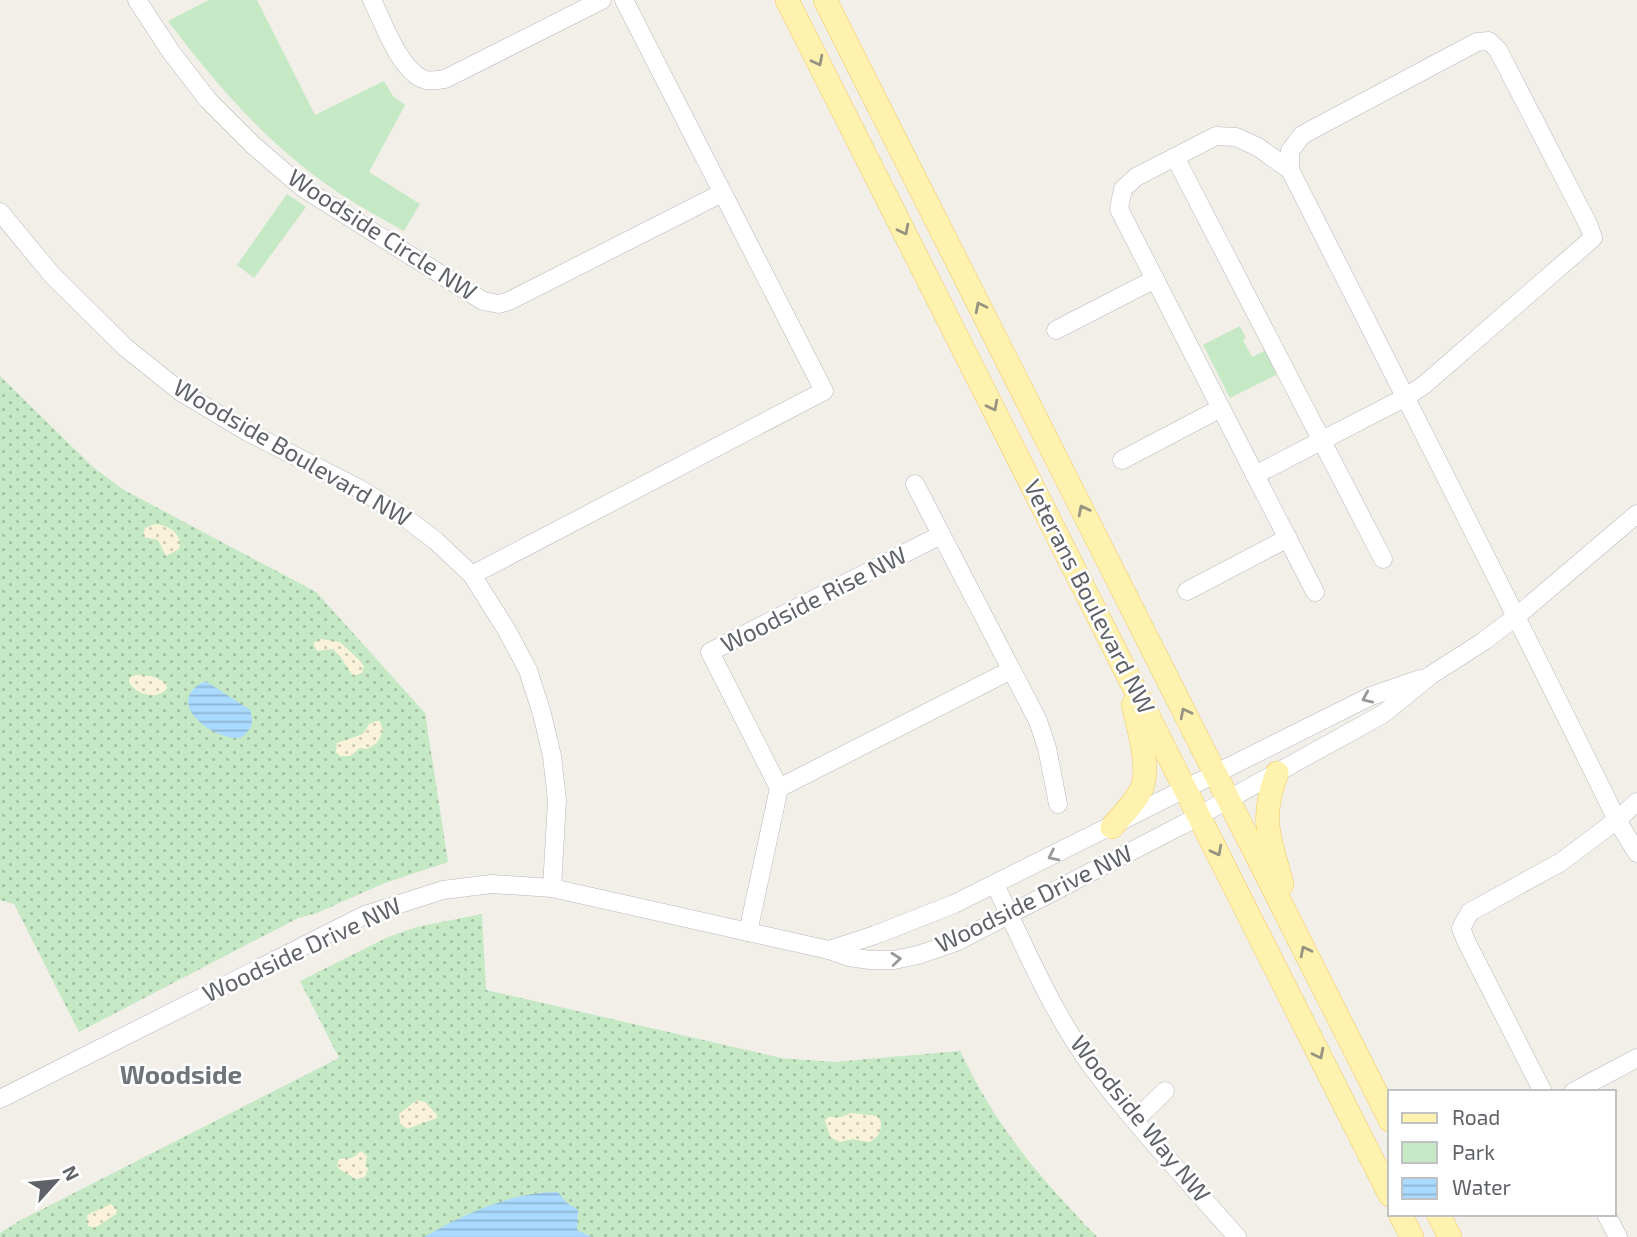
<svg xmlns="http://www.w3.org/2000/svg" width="1637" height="1237" font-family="'Exo 2',sans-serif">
<defs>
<pattern id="grass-dots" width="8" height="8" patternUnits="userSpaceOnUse" patternTransform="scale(1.75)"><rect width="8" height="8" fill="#c5e8c5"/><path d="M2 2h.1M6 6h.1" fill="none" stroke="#a3c0a4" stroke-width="1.8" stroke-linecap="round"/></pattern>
<pattern id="sand-dots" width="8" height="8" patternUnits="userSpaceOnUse" patternTransform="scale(1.75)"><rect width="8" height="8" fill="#fbf3d9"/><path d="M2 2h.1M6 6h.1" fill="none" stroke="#cec8b4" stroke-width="1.8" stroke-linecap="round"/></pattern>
<pattern id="water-rules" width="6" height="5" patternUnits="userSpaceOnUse" patternTransform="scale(1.75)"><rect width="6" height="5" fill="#aadaff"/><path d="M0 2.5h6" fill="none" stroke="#8eb4d2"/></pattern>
</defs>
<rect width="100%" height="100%" fill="#f1efe8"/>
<!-- grass -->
<g fill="url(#grass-dots)">
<path d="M 0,376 L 94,468 L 124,490 L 316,592 L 425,713 L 448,862 L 382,884 L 317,913 L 298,918 L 79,1032 L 14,904 L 0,900 Z"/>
<path d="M 482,914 L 486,990 L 781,1058 L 834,1062 L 960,1051 C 997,1128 1038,1176 1097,1237 L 0,1237 L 0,1233 L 19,1221 L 339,1058 L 300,981 L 388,937 L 417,927 Z"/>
</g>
<!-- sand -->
<g fill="url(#sand-dots)">
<path d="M 155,524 C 169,525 183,534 179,549 L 166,556 L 158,540 L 143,537 L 145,528 Z"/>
<path d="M 321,639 L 340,642 L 360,661 L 364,667 L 362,673 L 353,676 L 340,656 L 333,649 L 317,651 L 313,643 Z"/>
<path d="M 136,675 L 151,676 L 165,682 L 167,688 C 158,701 136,695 129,682 L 130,677 Z"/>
<path d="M 376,721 L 380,721 L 383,731 L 377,743 L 367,749 L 360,748 L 350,756 L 340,756 L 336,752 L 337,743 L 363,734 L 369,724 Z"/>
<path d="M 417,1100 L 425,1102 L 437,1115 L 437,1118 L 407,1129 L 400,1123 L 399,1114 Z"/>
<path d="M 851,1113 L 877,1116 C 886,1125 879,1138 869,1142 L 852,1139 L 840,1142 L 830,1137 L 825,1120 L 829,1117 L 841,1117 Z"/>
<path d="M 361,1151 L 367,1156 L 365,1166 L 368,1168 L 365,1177 L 356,1179 L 339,1169 L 337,1165 L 339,1159 L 352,1158 Z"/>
<path d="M 111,1204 L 117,1210 L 116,1214 L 95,1228 L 88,1226 L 87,1215 Z"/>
</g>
<!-- park -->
<g fill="#c5e8c5">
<path d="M 209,0 L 257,0 L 315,115 L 384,81 L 393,96 L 405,105 L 369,172 L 420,204 L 404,231 C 383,219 360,207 339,193 C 271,148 217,86 168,21 Z"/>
<path d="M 287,194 L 306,207 L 254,278 L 237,265 Z"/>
<path d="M 1240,326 L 1246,338 L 1243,340 L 1252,357 L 1266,350 L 1278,374 L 1230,398 L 1203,345 Z"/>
</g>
<!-- water -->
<g fill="url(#water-rules)">
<path d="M 203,682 L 207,682 L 250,710 C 254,723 252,730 240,738 C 214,740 163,704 203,682 Z"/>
<path d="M 558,1192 L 567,1203 L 578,1210 L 577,1230 L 592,1237 L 424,1237 C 464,1214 511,1192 558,1192 Z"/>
</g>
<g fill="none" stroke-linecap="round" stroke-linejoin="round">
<defs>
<g id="minor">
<path d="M 137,0 L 171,52 L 208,100 L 253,145 L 303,188 L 483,301 L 499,304 L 509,301 L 722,193"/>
<path d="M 372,0 C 383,22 399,69 423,79 C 429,82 438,80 445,79 L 602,0"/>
<path d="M 1175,157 L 1383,559"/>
<path d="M 1290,170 L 1258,147 L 1236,137 L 1216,136 L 1136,177 L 1123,189 L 1119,209 L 1315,592"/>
<path d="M 0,212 L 53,276 L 126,348 L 181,392 L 246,431 L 358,488 L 403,516 L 436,541 L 472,575 L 506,629 L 528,670 L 542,714 L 552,756 L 557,800 L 552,888"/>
<path d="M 1056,330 L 1155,279"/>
<path d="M 1122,460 L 1221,408"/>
<path d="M 1255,475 L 1406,397 L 1424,385 L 1593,238 L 1589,226 L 1498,50 L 1489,41 L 1477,42 L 1302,135 L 1290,151 L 1290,170 C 1400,386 1510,602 1617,820 L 1637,853"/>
<path d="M 915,484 L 1038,721 L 1047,748 L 1058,804"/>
<path d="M 472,575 L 824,391 L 624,0"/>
<path d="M 1187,591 L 1288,538"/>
<path d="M 779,788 L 1011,670"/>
<path d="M 995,884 C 1024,946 1052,1012 1092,1067 C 1137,1127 1188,1181 1237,1237"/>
<path d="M 748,932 L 779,788 L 710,652 L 941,535"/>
<path d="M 829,950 L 875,935 L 954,904 L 1371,696 L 1420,679"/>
<path d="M 1543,1092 L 1466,941 L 1461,928 L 1470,912 L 1561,862 L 1617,820 L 1637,802"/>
<path d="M 1573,1092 L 1637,1058"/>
<path d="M 0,1099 L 365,915 L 443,890 L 492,884 L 552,888 L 829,950 L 849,957 L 870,960 L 894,960 L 918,955 L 956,942 L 1182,825 L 1383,714 L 1431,675 L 1484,641 L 1517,616 L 1637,514"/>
<path d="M 1135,1120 L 1165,1091"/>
<path d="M 1606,1214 L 1618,1237"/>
</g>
<g id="major">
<path d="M 787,0 L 1390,1195"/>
<path d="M 825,0 L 1390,1120"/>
<path d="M 1277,773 C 1259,820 1270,839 1282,884"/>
<path d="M 1112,827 C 1121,816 1133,805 1140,792 C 1152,772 1138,726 1133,705"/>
<path d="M 1400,1214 L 1412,1237"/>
<path d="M 1438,1214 L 1450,1237"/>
</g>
</defs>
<!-- minor casing -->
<use href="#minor" stroke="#b5b8bc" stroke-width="19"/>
<!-- major casing -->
<use href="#major" stroke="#f2c960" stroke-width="24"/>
<!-- minor -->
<use href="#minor" stroke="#fff" stroke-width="18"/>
<!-- major -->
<use href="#major" stroke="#fff2af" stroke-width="23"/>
</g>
<!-- one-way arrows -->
<defs><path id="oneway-chevron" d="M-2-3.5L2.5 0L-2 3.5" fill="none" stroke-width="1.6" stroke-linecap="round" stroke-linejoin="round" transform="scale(1.75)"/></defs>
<g stroke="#979581">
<use href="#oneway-chevron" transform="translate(818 61) rotate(63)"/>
<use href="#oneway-chevron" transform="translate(904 230) rotate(63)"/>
<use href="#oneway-chevron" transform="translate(980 307) rotate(-117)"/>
<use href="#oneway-chevron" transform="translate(993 406) rotate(63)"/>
<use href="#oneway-chevron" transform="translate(1083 510) rotate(-117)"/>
<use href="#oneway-chevron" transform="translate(1185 713) rotate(-117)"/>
<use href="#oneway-chevron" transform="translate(1217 851) rotate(63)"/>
<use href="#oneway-chevron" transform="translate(1305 951) rotate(-117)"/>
<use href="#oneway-chevron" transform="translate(1319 1054) rotate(63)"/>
</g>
<g stroke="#979a9d">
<use href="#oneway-chevron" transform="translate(1367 698) rotate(156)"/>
<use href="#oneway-chevron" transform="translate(1053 856) rotate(154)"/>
<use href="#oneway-chevron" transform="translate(896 959) rotate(-6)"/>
</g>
<g text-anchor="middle" stroke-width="5" stroke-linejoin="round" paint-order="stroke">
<!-- street labels -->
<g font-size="24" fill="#5f6368" stroke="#fff">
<text transform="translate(382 235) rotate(33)" y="8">Woodside Circle NW</text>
<text transform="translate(292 453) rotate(30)" y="8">Woodside Boulevard NW</text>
<text transform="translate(1089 597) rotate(63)" y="8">Veterans Boulevard NW</text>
<text transform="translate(814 600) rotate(-27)" y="8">Woodside Rise NW</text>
<text transform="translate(1034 899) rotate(-26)" y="8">Woodside Drive NW</text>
<text transform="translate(302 950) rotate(-25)" y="8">Woodside Drive NW</text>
<text transform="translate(1140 1119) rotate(51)" y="8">Woodside Way NW</text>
</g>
<!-- neighbourhood labels -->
<g font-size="26" font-weight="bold" fill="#70757a" stroke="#fff">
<text x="181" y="1084">Woodside</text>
</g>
</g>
<!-- legend -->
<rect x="1388" y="1090" width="228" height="126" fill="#ffffff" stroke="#bfc1c3" stroke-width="2"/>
<rect x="1402" y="1113" width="35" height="10" fill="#fff2af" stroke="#bfc1c3" stroke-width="2"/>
<text x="1452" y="1125" font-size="21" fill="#5f6368">Road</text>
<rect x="1402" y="1142" width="35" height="21" fill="#c5e8c5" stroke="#bfc1c3" stroke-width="2"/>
<text x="1452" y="1160" font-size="21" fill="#5f6368">Park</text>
<rect x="1402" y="1178" width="35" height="21" fill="url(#water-rules)" stroke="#bfc1c3" stroke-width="2"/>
<text x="1452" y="1195" font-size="21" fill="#5f6368">Water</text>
<!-- north arrow -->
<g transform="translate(56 1181) rotate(63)" stroke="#ffffff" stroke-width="5" paint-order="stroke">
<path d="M0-5L12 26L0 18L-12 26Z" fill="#5f6368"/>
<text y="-10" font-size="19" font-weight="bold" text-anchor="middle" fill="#5f6368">N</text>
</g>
</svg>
